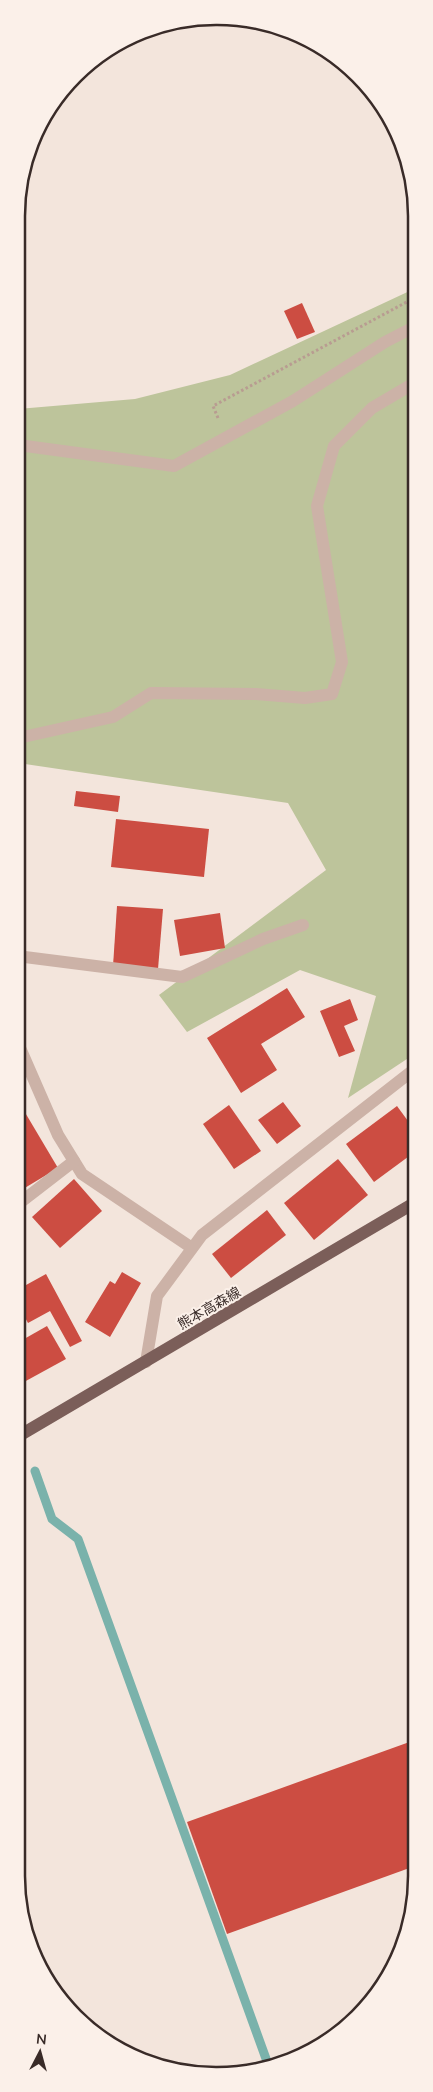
<svg xmlns="http://www.w3.org/2000/svg" width="433" height="2092" font-family="'Nunito Sans','Noto Sans JP',sans-serif">
<rect width="100%" height="100%" fill="#f3e5dc"/>
<!-- green -->
<path fill="#bdc49b" d="M 416,288 L 416,1053 L 348,1098 L 376,996 L 300,970 L 187,1032 L 159,995 L 326,870 L 288,803 L 25,764 L 17,691 L 18,409 L 135,399 L 230,375 Z"/>
<g fill="none" stroke-linecap="round" stroke-linejoin="round">
<!-- stream -->
<path stroke="#7ab2ab" stroke-width="9" d="M 35,1471 L 52,1519 L 78,1539 L 269,2067"/>
</g>
<!-- building -->
<g fill="#cc4d42">
<path d="M 302,303 L 315,332 L 297,339 L 284,311 Z"/>
<path d="M 76,791 L 120,796 L 118,812 L 74,806 Z"/>
<path d="M 116,819 L 209,829 L 204,877 L 111,867 Z"/>
<path d="M 117,906 L 163,909 L 158,969 L 113,966 Z"/>
<path d="M 220,913 L 225,948 L 180,956 L 174,920 Z"/>
<path d="M 287,988 L 305,1017 L 261,1044 L 277,1070 L 241,1093 L 207,1038 Z"/>
<path d="M 350,999 L 358,1020 L 344,1026 L 355,1051 L 339,1057 L 320,1011 Z"/>
<path d="M 17,1099 L 58,1168 L 18,1192 L 17,1191 Z"/>
<path d="M 283,1102 L 301,1126 L 277,1144 L 258,1120 Z"/>
<path d="M 229,1105 L 261,1151 L 234,1169 L 203,1124 Z"/>
<path d="M 397,1106 L 416,1132 L 416,1151 L 374,1182 L 346,1144 Z"/>
<path d="M 338,1159 L 368,1195 L 314,1240 L 284,1203 Z"/>
<path d="M 74,1179 L 102,1211 L 60,1248 L 32,1217 Z"/>
<path d="M 267,1210 L 286,1235 L 231,1278 L 212,1254 Z"/>
<path d="M 122,1272 L 141,1283 L 110,1337 L 85,1322 L 110,1281 L 115,1284 Z"/>
<path d="M 46,1274 L 82,1341 L 70,1347 L 50,1311 L 28,1323 L 17,1303 L 17,1290 Z"/>
<path d="M 47,1326 L 66,1359 L 24,1382 L 17,1368 L 17,1343 Z"/>
<path d="M 415,1740 L 415,1866 L 227,1934 L 187,1822 Z"/>
</g>
<g fill="none" stroke-linecap="round" stroke-linejoin="round">
<!-- path -->
<path stroke="#b89c91" stroke-width="3" stroke-dasharray="2.5 2.5" stroke-linecap="butt" d="M 218,418 L 213,406 L 416,297"/>
<!-- minor -->
<g stroke="#ccb2a7" stroke-width="12">
<path d="M 18,445 L 174,466 L 293,401 L 385,342 L 416,326"/>
<path d="M 17,736 L 23,737 L 113,717 L 151,693 L 256,694 L 305,698 L 332,694 L 342,662 L 317,506 L 334,446 L 372,408 L 416,382"/>
<path d="M 17,956 L 182,977 L 263,939 L 303,925"/>
<path d="M 17,1041 L 58,1135 L 82,1174 L 192,1248"/>
<path d="M 17,1205 L 74,1161"/>
<path d="M 146,1362 L 157,1296 L 202,1235 L 416,1068"/>
</g>
<!-- major -->
<path stroke="#7b5e59" stroke-width="12" d="M 17,1437 L 416,1202"/>
</g>
<g text-anchor="middle" stroke-width="4" stroke-linejoin="round" paint-order="stroke">
<!-- street labels -->
<g font-size="14" fill="#392b28" stroke="#fbf0e9">
<text transform="translate(209 1308) rotate(-30)" y="5">熊本高森線</text>
</g>
</g>
<!-- crop -->
<path d="M0 0H433V2092H0ZM216 25H217A191 191 0 0 1 408 216V1876A191 191 0 0 1 217 2067H216A191 191 0 0 1 25 1876V216A191 191 0 0 1 216 25Z" fill="#fbf0e9" fill-rule="evenodd"/>
<path fill="none" stroke="#392b28" stroke-width="2.5" d="M216 25H217A191 191 0 0 1 408 216V1876A191 191 0 0 1 217 2067H216A191 191 0 0 1 25 1876V216A191 191 0 0 1 216 25Z"/>
<!-- north arrow -->
<g transform="translate(40 2052) rotate(6)" stroke="#fbf0e9" stroke-width="4" paint-order="stroke">
<path d="M0-4L9 19L0 12L-9 19Z" fill="#392b28"/>
<text y="-8" font-size="14" font-weight="bold" text-anchor="middle" fill="#392b28">N</text>
</g>
</svg>
